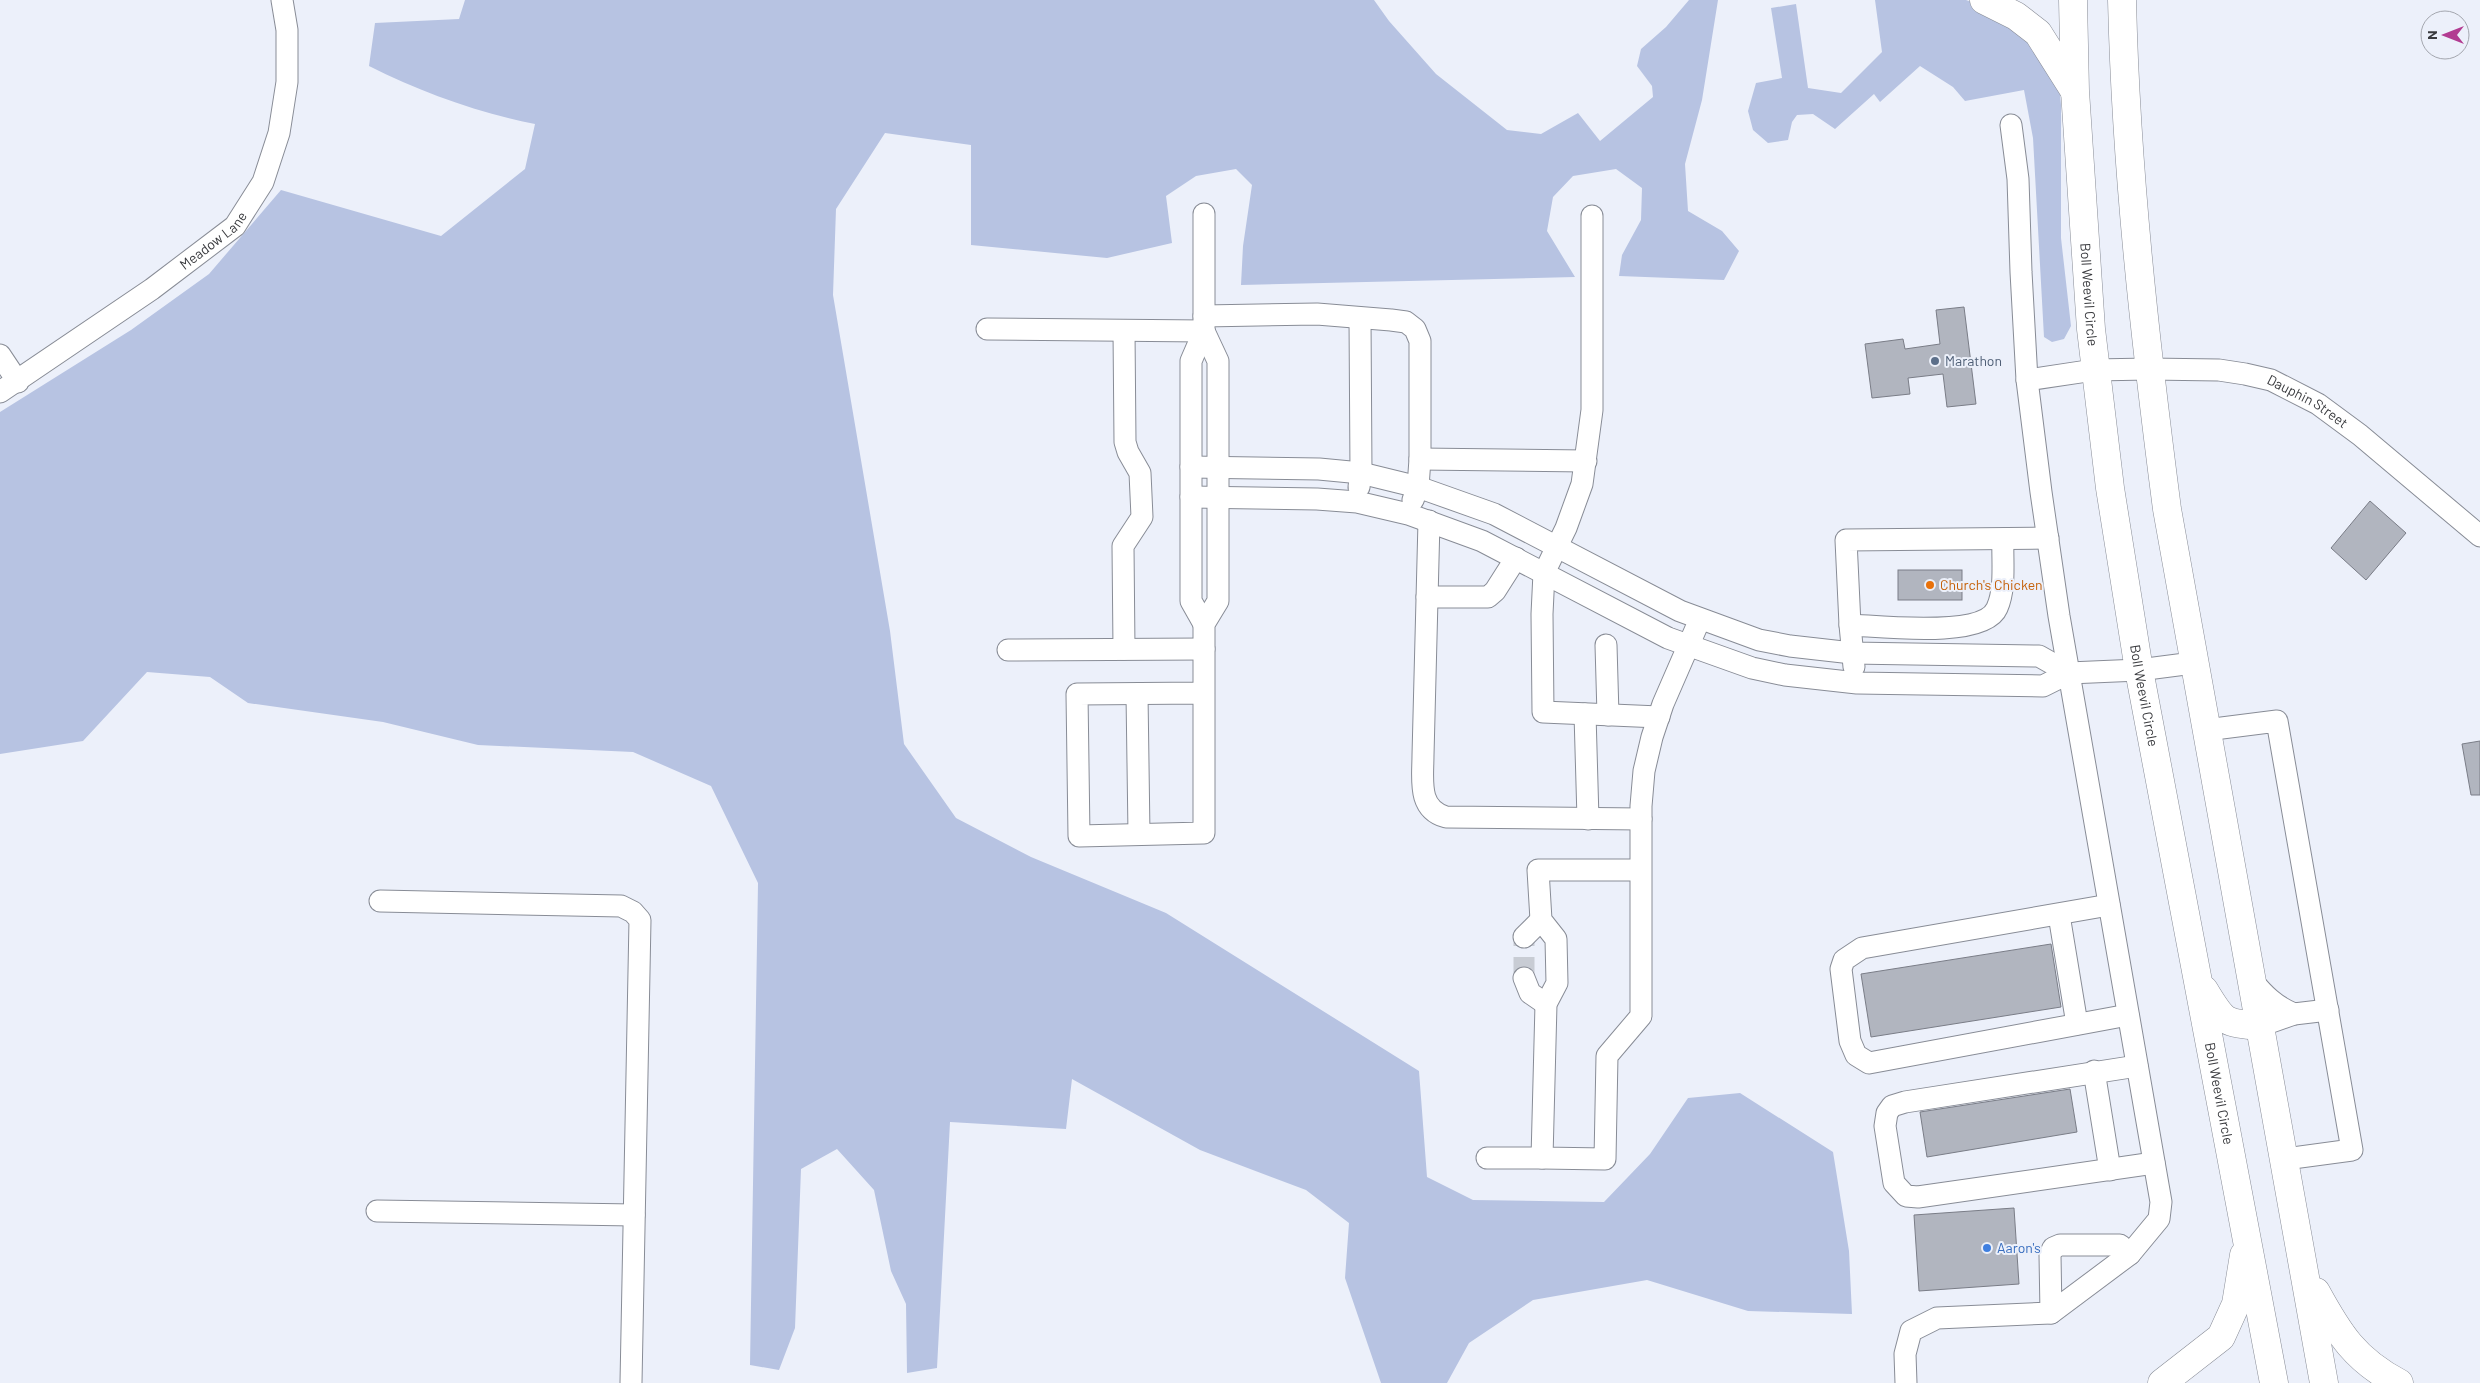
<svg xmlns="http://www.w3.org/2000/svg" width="2480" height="1383" font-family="Barlow,sans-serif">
<rect width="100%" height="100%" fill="#ecf0fa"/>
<!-- green -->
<g fill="#b7c3e2">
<path d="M 465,0 L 1374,0 L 1389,21 L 1436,74 L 1507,130 L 1541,134 L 1578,113 L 1600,141 L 1653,97 L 1652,86 L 1637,66 L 1641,49 L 1666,27 L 1689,0 L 1718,0 L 1702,100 L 1685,164 L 1688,211 L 1722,231 L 1739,251 L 1724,280 L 1619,276 L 1622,255 L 1641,220 L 1642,188 L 1616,169 L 1573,176 L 1553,197 L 1547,231 L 1575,277 L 1241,285 L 1243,246 L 1252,185 L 1236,169 L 1196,176 L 1166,196 L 1172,243 L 1107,258 L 971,245 L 971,145 L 885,133 L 836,209 L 833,295 L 890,631 L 904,744 L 956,818 L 1031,857 L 1166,913 L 1419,1071 L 1427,1177 L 1473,1200 L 1604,1202 L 1650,1154 L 1688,1098 L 1740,1093 L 1833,1152 L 1849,1251 L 1852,1314 L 1748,1311 L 1647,1280 L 1533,1300 L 1469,1343 L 1447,1383 L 1381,1383 L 1345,1278 L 1349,1223 L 1306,1190 L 1200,1150 L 1072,1079 L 1066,1129 L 950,1122 L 937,1368 L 907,1373 L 906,1304 L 891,1271 L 874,1190 L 837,1149 L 801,1169 L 795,1328 L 779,1370 L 750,1365 L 758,883 L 711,786 L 633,752 L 478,745 L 383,722 L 248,703 L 210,677 L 147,672 L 83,741 L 0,754 L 0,412 L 131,330 L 209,274 L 281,190 L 441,236 L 525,169 L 535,124 C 478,113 421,92 369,66 L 375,23 L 459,19 Z"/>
<path d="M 1875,0 L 1966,0 L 1995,11 L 2012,20 L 2058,73 L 2061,105 L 2061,238 L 2071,326 L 2064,339 L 2052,342 L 2044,337 L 2033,138 L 2024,90 L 1965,101 L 1953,87 L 1920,66 L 1880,102 L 1874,94 L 1835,129 L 1813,114 L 1797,115 L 1792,122 L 1788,140 L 1768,143 L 1753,130 L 1748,111 L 1756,83 L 1782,78 L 1771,8 L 1796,4 L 1808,88 L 1841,93 L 1882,52 Z"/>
</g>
<!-- building -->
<g fill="#b1b5bf" stroke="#7a7d87">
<path d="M 1964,307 L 1976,404 L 1947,407 L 1943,374 L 1908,378 L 1910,394 L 1872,398 L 1865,344 L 1903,339 L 1905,349 L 1940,344 L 1936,310 Z"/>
<path d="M 2370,501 L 2406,533 L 2366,580 L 2331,548 Z"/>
<rect x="1898" y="570" width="64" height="30"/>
<path d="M 2480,741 L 2480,795 L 2471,795 L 2462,744 Z"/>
<path d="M 2051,944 L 2061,1007 L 1871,1037 L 1861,974 Z"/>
<path d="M 2070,1089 L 2077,1132 L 1927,1157 L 1920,1112 Z"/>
<path d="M 2014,1208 L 2019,1284 L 1919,1291 L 1914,1215 Z"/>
</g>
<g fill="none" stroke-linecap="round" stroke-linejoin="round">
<!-- minor-tunnel -->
<path stroke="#c8ccd4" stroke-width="21" stroke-dasharray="21 11" stroke-linecap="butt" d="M 1524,978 L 1524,937"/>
<defs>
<g id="minor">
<path d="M 1592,216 L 1592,410 L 1582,484 L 1566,528 L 1544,573 L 1542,614 L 1543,712 L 1659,717"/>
<path d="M 1204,316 L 1317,314 L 1391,320 L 1406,322 L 1415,329 L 1420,341 L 1420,459 L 1418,487 L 1413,500"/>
<path d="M 987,329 L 1204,331"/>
<path d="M 1124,331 L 1125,442 L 1128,452 L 1140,473 L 1142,517 L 1123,546 L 1124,649"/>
<path d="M 1204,331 L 1218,361 L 1218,601 L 1204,624 L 1204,833 L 1079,836 L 1077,694 L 1204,693"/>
<path d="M 0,355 L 18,382"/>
<path id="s1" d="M 2027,380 L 2094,370 L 2149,369 L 2219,370 L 2245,374 L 2271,380 L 2318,404 L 2360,435 L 2480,536"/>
<path id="s2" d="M 0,392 L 152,289 L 235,226 L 263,182 L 279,133 L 287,82 L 287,30 L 282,0"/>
<path d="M 1420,459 L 1586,461"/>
<path d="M 1191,467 L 1319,469 L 1361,473 L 1418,487 L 1494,514 L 1680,611 L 1759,640 L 1790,646 L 1852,653 L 2039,656 L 2069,673"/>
<path d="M 1359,487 L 1361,473 L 1360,318"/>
<path d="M 1191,497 L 1317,499 L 1357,502 L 1408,514 L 1482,541 L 1668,638 L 1752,668 L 1785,675 L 1857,683 L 2043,686 L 2069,673 L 2139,670 L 2193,663"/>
<path d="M 1429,521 L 1423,755 C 1423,779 1417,809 1446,817 L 1641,819"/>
<path d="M 1427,597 L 1488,597 L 1495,591 L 1516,558"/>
<path d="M 1204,624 L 1191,601 L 1191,361 L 1204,331 L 1204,214"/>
<path d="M 1850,625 C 1879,626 1984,639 1997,608 C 2006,588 2002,560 2003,539"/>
<path d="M 1606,645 L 1608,715"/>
<path d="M 1008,650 L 1204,649"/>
<path d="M 1854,667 L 1850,625 L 1846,540 L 2048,538"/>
<path d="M 1137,694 L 1139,834"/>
<path d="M 1585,714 L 1588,819"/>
<path d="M 2206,730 L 2277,721 L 2352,1150 L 2285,1159"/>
<path d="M 1641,870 L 1538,870 L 1541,920 L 1556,939 L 1557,983 L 1546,1004 L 1542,1158 L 1605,1159 L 1607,1056 L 1641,1016 L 1641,806 L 1644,771 L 1652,737 L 1663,704 L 1700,619"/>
<path d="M 380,901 L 621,906 L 633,912 L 640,920 L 631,1383"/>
<path d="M 2109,905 L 1862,948 L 1844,960 L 1841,969 L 1850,1041 L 1856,1055 L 1869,1063 L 2128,1015"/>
<path d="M 2059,915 L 2077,1024"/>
<path d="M 1524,937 L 1541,920"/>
<path d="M 1524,978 L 1530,993 L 1546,1004"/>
<path d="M 2251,979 C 2264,995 2275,1006 2294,1014"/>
<path d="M 2260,1026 L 2294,1014 L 2328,1010"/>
<path d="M 2137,1066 L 1905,1102 L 1892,1106 L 1887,1113 L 1885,1126 L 1894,1183 L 1906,1196 L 1918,1197 L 2154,1163"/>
<path d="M 2094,1071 L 2110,1170"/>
<path d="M 1487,1158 L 1542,1158"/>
<path d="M 377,1211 L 634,1215"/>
<path d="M 2051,1313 L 2050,1255 L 2053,1248 L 2060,1245 L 2120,1245 L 2130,1254"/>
<path d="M 1906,1383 L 1905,1354 L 1911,1331 L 1937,1318 L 2051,1313 L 2130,1254 L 2159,1219 L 2161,1202 L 2059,616 L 2041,492 L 2027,380 L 2021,272 L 2018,179 L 2011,125"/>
</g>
<g id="highway">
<path d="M 1984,0 L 2016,16 L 2038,33 L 2074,90"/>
<path id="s3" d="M 2073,0 L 2075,91 L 2091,329 L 2110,488 L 2139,670 L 2274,1383"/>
<path d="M 2122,0 C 2126,171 2145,340 2167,509 L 2324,1383"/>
<path d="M 2204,990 C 2224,1022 2222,1023 2260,1026"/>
<path d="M 2316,1292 C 2339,1334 2355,1360 2399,1383"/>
<path d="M 2162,1383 L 2221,1337 L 2236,1304 L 2244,1255"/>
</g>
</defs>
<!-- minor casing -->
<use href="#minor" stroke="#888c96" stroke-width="23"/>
<!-- highway casing -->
<use href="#highway" stroke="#888c96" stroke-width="29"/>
<!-- minor -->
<use href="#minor" stroke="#fff" stroke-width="21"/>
<!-- highway -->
<use href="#highway" stroke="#fff" stroke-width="28"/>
</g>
<!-- markers -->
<circle fill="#5c6f8a" stroke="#ecf0fa" stroke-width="2" cx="1935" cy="361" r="5"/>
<circle fill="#e8710a" stroke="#ecf0fa" stroke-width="2" cx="1930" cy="585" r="5"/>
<circle fill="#3f7fe0" stroke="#ecf0fa" stroke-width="2" cx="1987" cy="1248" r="5"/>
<g text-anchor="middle" stroke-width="4" stroke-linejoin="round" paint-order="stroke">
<!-- street labels -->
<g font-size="14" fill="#393a3e" stroke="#ecf0fa">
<text dy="5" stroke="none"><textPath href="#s2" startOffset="262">Meadow Lane</textPath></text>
<text dy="5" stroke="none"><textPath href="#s3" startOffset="295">Boll Weevil Circle</textPath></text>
<text dy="5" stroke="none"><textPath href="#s1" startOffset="288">Dauphin Street</textPath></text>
<text dy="5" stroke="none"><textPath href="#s3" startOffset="700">Boll Weevil Circle</textPath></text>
<text dy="5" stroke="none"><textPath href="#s3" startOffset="1105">Boll Weevil Circle</textPath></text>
</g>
<!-- service labels -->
<g font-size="14" fill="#4e5e75" stroke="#ecf0fa" text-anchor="start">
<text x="1945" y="366">Marathon</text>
</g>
<!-- food labels -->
<g font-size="14" fill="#c56008" stroke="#ecf0fa" text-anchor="start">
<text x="1940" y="590">Church's Chicken</text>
</g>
<!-- shop labels -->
<g font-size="14" fill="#366cbe" stroke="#ecf0fa" text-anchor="start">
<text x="1997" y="1253">Aaron's</text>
</g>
</g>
<!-- north arrow -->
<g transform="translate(2445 35) rotate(270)"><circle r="24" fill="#ecf0fa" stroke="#a4a7af"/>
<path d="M0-4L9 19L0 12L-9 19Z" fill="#b23b91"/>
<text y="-8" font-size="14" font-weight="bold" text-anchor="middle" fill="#393a3e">N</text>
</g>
</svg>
